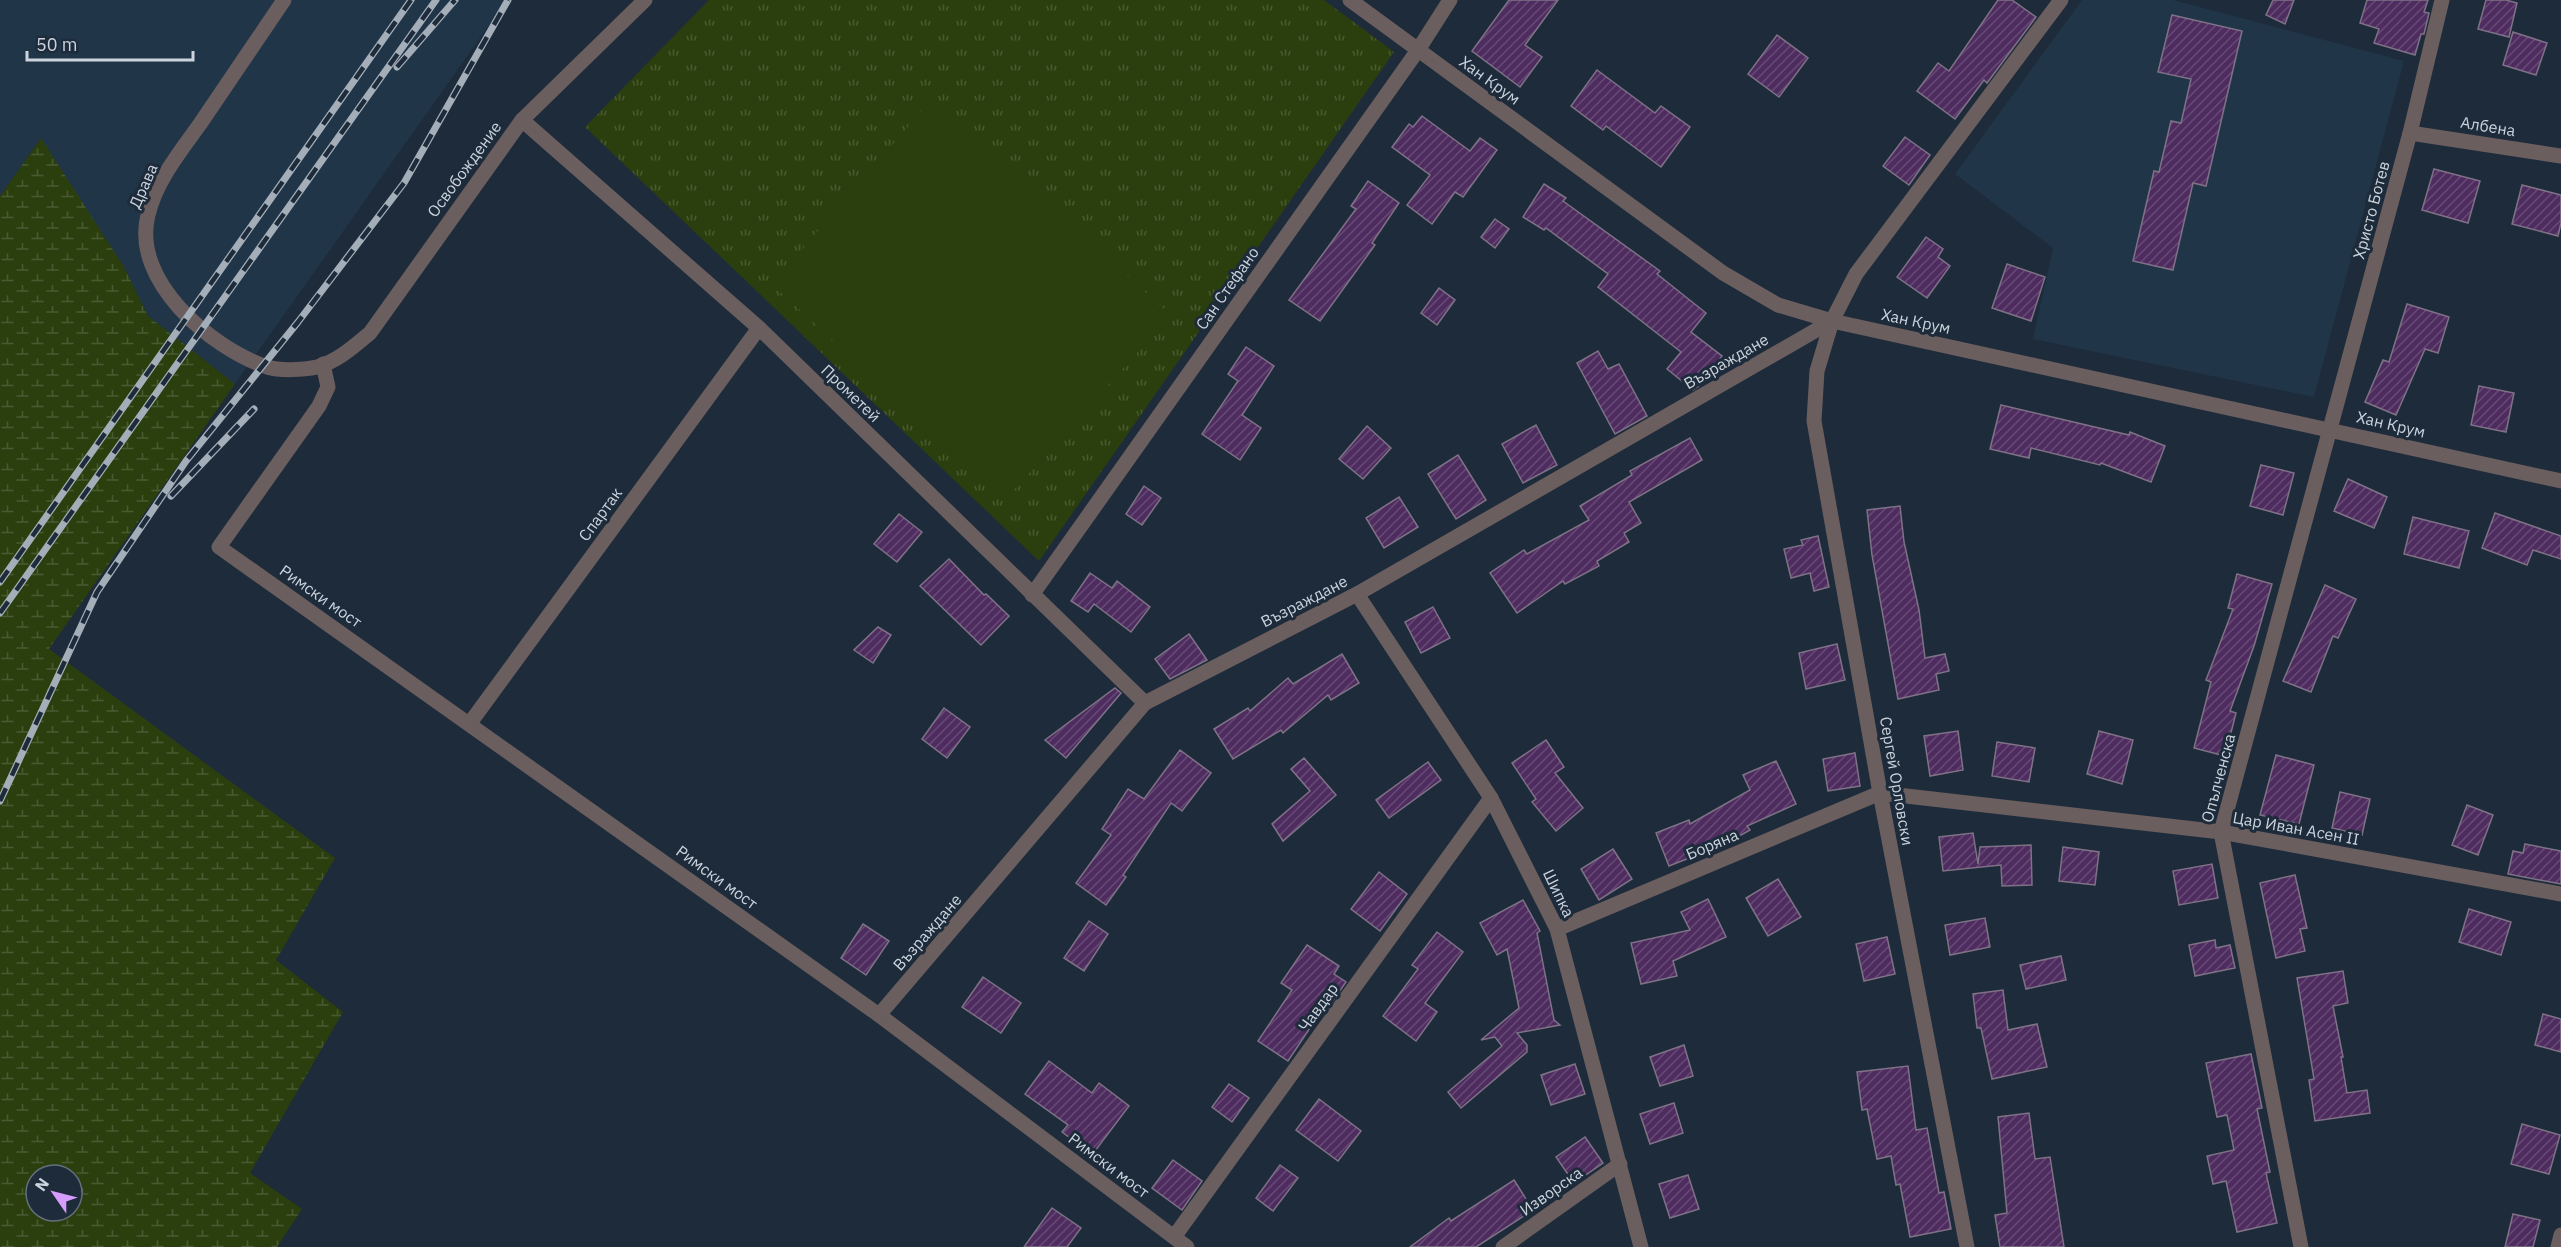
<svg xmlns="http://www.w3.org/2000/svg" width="2561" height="1247" font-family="'IBM Plex Sans',sans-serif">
<defs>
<pattern id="wetland-marsh" width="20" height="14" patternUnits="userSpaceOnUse" patternTransform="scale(1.5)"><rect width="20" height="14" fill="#2b3f0e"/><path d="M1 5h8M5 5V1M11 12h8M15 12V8" fill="none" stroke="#485a31"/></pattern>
<pattern id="park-tufts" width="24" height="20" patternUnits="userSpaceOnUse" patternTransform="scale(1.5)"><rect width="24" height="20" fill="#2b3f0e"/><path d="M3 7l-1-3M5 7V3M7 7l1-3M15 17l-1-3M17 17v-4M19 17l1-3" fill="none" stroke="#485a31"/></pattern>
<pattern id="building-hatch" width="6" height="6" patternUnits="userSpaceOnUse" patternTransform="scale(1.5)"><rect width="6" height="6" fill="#4e2c5f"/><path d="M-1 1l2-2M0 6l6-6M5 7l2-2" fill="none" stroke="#664a76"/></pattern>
</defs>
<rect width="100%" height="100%" fill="#1d2b3a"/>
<!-- built -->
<g fill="#213549">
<path d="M 0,0 L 507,0 L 235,384 L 148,316 L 124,267 L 40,139 L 0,196 Z"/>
<path d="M 2082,0 L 2173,0 L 2404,61 L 2314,397 L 2033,339 L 2053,248 L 1955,174 Z"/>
</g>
<!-- wetland -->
<path fill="url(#wetland-marsh)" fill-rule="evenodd" d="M 41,138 L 124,267 L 148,316 L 235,384 L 49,649 L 335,858 L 276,960 L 343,1012 L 250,1173 L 302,1209 L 277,1247 L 0,1247 L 0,196 ZM 36,1175 L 72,1175 L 72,1211 L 36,1211 Z"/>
<!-- park -->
<path fill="url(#park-tufts)" d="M 709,0 L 1324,0 L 1394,52 L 1039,561 L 585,127 Z"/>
<!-- garden -->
<path fill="#2b3f0e" d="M 930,101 L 1171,315 L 1005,500 L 772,284 Z"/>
<!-- building -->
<g fill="url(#building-hatch)" stroke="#7f7286" stroke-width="1.5">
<path d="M 1509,0 L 1558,0 L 1525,45 L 1542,57 L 1520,87 L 1472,51 Z"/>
<path d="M 1998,0 L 2012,0 L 2036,17 L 1987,83 L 1984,80 L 1955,119 L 1917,91 L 1938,63 L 1949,71 Z"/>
<path d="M 2273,0 L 2294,0 L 2285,24 L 2266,15 Z"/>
<path d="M 2367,0 L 2428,0 L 2424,12 L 2429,13 L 2424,34 L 2421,34 L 2415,55 L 2374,43 L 2379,29 L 2360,23 Z"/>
<path d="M 2486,0 L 2506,0 L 2517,3 L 2509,37 L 2478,29 Z"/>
<path d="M 2172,15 L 2242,31 L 2206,186 L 2193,183 L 2173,270 L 2133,261 L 2154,171 L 2159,172 L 2171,121 L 2181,123 L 2191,79 L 2158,72 Z"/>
<path d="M 2513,32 L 2547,43 L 2536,75 L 2503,65 Z"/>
<path d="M 1777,35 L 1808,58 L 1779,97 L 1748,74 Z"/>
<path d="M 1597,70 L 1655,113 L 1661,106 L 1690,127 L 1661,167 L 1606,126 L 1603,130 L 1571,106 Z"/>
<path d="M 1422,116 L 1470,151 L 1480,138 L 1497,150 L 1463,197 L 1455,192 L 1432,224 L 1407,205 L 1430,175 L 1392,147 L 1409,124 L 1413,127 Z"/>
<path d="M 1905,137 L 1930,155 L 1909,185 L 1883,166 Z"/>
<path d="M 2434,169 L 2480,181 L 2468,223 L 2422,210 Z"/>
<path d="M 1368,181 L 1399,203 L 1372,243 L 1375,245 L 1320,321 L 1289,300 L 1356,209 L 1351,206 Z"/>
<path d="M 1544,184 L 1566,198 L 1563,201 L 1660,271 L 1657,274 L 1706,313 L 1691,332 L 1722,356 L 1699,386 L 1693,390 L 1667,369 L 1681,352 L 1598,287 L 1608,274 L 1546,228 L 1544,230 L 1523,217 Z"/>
<path d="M 2522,185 L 2561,195 L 2561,223 L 2558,236 L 2512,224 Z"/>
<path d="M 1495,219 L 1509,229 L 1495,248 L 1481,237 Z"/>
<path d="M 1926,237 L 1943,249 L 1938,257 L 1950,266 L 1927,298 L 1897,277 Z"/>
<path d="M 2007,264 L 2045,277 L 2031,321 L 1992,308 Z"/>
<path d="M 1439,288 L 1455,300 L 1437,325 L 1421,313 Z"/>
<path d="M 2407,304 L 2449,317 L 2438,353 L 2425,349 L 2396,415 L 2365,402 L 2383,360 L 2389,362 Z"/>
<path d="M 1246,347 L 1274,366 L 1242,415 L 1261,428 L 1240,460 L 1202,434 L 1238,381 L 1228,374 Z"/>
<path d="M 1598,351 L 1608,369 L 1619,364 L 1647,416 L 1615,434 L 1577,363 Z"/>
<path d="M 2479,386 L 2514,393 L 2506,432 L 2471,425 Z"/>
<path d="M 2001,405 L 2129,435 L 2130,432 L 2165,446 L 2151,482 L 2101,463 L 2100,465 L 2031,448 L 2029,458 L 1990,449 Z"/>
<path d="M 1536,425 L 1557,465 L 1523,483 L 1502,444 Z"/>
<path d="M 1367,426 L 1391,448 L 1363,479 L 1339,459 Z"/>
<path d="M 1690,438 L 1702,460 L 1629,502 L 1641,523 L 1624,533 L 1629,542 L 1597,561 L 1599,566 L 1565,584 L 1563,581 L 1517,613 L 1490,573 L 1524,550 L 1527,554 L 1589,520 L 1580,506 L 1632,475 L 1630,471 Z"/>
<path d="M 1458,455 L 1486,500 L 1456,519 L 1428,474 Z"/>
<path d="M 2261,465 L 2294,473 L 2283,515 L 2250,506 Z"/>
<path d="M 2348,479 L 2387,497 L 2374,528 L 2334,511 Z"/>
<path d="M 1144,486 L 1161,498 L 1142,525 L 1126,514 Z"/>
<path d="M 1399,497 L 1418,527 L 1384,548 L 1366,518 Z"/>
<path d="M 1900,506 L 1904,542 L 1919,610 L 1925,658 L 1945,654 L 1949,671 L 1936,674 L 1939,690 L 1898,699 L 1872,555 L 1867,510 Z"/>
<path d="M 2495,513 L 2561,536 L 2561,559 L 2533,550 L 2527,565 L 2482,548 Z"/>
<path d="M 899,514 L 922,532 L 897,562 L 874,544 Z"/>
<path d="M 2413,517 L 2469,531 L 2459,568 L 2404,554 Z"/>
<path d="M 1818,536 L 1829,587 L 1814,591 L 1810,573 L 1791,578 L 1784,549 L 1803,545 L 1801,540 Z"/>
<path d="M 949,559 L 984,595 L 986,594 L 1009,616 L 981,645 L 920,586 Z"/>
<path d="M 1090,573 L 1112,588 L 1117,581 L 1150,607 L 1131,632 L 1094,604 L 1088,612 L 1071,601 Z"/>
<path d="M 2237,574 L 2272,584 L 2254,646 L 2230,711 L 2236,713 L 2225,756 L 2194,748 L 2211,682 L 2206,680 L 2233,609 L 2228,608 Z"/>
<path d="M 2325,585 L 2356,599 L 2338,638 L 2333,636 L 2311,692 L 2283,681 Z"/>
<path d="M 1433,607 L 1450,638 L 1421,653 L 1405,622 Z"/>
<path d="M 878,627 L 891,635 L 873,663 L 854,650 Z"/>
<path d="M 1189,634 L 1207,660 L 1170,679 L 1155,659 Z"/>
<path d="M 1837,644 L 1845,680 L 1806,689 L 1799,653 Z"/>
<path d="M 1342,654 L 1359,683 L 1331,700 L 1328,695 L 1283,733 L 1281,730 L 1233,759 L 1214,729 L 1248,708 L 1250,711 L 1288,678 L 1293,684 Z"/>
<path d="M 1115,688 L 1121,693 L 1066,758 L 1045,740 Z"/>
<path d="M 944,708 L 970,727 L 947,758 L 922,739 Z"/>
<path d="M 1958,731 L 1963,770 L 1930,776 L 1924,736 Z"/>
<path d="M 2099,731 L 2133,740 L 2122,784 L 2087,774 Z"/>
<path d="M 1546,740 L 1564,767 L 1555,773 L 1583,808 L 1556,831 L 1532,802 L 1536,799 L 1512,763 Z"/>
<path d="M 1997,742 L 2035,748 L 2029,782 L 1992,776 Z"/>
<path d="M 1180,750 L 1211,773 L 1182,811 L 1171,803 L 1123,875 L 1126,877 L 1106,905 L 1076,883 L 1111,835 L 1102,829 L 1128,789 L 1144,799 Z"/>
<path d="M 1855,753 L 1860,786 L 1828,791 L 1823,759 Z"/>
<path d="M 2276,755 L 2314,765 L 2299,824 L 2260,815 Z"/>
<path d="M 1304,758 L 1336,795 L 1283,841 L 1272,824 L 1310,791 L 1291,769 Z"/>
<path d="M 1776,761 L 1796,804 L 1747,826 L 1750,830 L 1727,843 L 1669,866 L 1656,833 L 1689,820 L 1690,824 L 1750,790 L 1743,775 Z"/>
<path d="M 1428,762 L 1441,780 L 1389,818 L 1376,800 Z"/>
<path d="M 2340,792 L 2370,799 L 2362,835 L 2332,828 Z"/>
<path d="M 2467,805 L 2493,815 L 2478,855 L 2452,845 Z"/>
<path d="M 1973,833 L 1978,864 L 1980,847 L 2031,845 L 2032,885 L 2002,886 L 2001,865 L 1943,871 L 1939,837 Z"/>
<path d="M 2525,844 L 2561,851 L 2561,884 L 2508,874 L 2513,851 L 2523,853 Z"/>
<path d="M 2063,847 L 2099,852 L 2095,885 L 2059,881 Z"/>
<path d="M 1613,849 L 1632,879 L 1599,900 L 1581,869 Z"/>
<path d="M 2212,864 L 2218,898 L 2179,905 L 2173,871 Z"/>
<path d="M 1379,872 L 1407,894 L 1380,931 L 1351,909 Z"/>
<path d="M 2295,875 L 2307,928 L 2300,929 L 2305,951 L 2276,958 L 2260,883 Z"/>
<path d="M 1778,879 L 1801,917 L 1768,936 L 1746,898 Z"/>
<path d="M 1708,899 L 1726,937 L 1673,961 L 1677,976 L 1641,984 L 1631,943 L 1690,930 L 1681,912 Z"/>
<path d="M 1523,900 L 1540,931 L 1537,933 L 1554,1020 L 1560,1025 L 1517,1033 L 1527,1045 L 1527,1052 L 1461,1108 L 1448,1092 L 1502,1046 L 1495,1037 L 1481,1040 L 1519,1008 L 1507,949 L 1497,955 L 1480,923 Z"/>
<path d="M 2469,909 L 2511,922 L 2501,955 L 2459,942 Z"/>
<path d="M 1985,918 L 1990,947 L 1950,955 L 1945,925 Z"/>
<path d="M 1089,921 L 1108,934 L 1084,971 L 1064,958 Z"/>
<path d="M 863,924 L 889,941 L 866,975 L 841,958 Z"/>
<path d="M 1437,932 L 1463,952 L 1425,1003 L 1437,1012 L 1416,1041 L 1383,1016 L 1418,969 L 1412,965 Z"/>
<path d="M 1887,937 L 1895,974 L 1864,981 L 1856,944 Z"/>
<path d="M 2215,940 L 2216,948 L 2230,945 L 2235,968 L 2195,976 L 2189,945 Z"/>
<path d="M 1307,945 L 1339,966 L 1334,974 L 1346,982 L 1325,1012 L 1322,1010 L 1288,1061 L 1258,1041 L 1292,990 L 1281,983 Z"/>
<path d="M 2061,956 L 2066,980 L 2026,989 L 2020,965 Z"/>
<path d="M 2343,971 L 2348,1003 L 2333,1006 L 2343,1057 L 2341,1057 L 2347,1093 L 2367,1090 L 2370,1113 L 2315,1121 L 2309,1080 L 2314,1079 L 2297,978 Z"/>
<path d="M 983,977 L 1021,1003 L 1001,1033 L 962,1007 Z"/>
<path d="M 2003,990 L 2008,1030 L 2037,1024 L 2047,1067 L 1992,1079 L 1981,1028 L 1977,1028 L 1973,994 Z"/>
<path d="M 2543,1014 L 2561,1019 L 2561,1052 L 2535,1045 Z"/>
<path d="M 1684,1045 L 1693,1076 L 1660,1086 L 1650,1057 Z"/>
<path d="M 2251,1054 L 2262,1108 L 2257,1109 L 2270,1172 L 2266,1173 L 2277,1223 L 2237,1232 L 2226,1181 L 2213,1184 L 2207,1156 L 2234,1150 L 2227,1115 L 2217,1117 L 2206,1063 Z"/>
<path d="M 1049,1061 L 1092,1093 L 1099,1083 L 1129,1106 L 1092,1155 L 1062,1132 L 1068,1125 L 1025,1094 Z"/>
<path d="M 1575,1064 L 1585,1094 L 1551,1105 L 1541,1075 Z"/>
<path d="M 1908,1066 L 1916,1130 L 1927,1128 L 1939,1193 L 1944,1192 L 1951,1229 L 1910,1237 L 1900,1184 L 1896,1185 L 1891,1156 L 1877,1159 L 1867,1109 L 1862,1110 L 1857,1072 Z"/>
<path d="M 1229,1084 L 1249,1098 L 1232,1122 L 1212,1107 Z"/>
<path d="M 1319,1099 L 1361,1131 L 1338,1161 L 1296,1130 Z"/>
<path d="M 1674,1103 L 1683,1133 L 1650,1144 L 1640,1114 Z"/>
<path d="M 2029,1113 L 2035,1159 L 2050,1157 L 2064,1247 L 2000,1247 L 1995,1215 L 2007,1213 L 1998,1117 Z"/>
<path d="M 2522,1124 L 2560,1135 L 2549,1174 L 2511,1164 Z"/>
<path d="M 1585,1137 L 1603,1163 L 1574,1183 L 1556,1157 Z"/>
<path d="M 1173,1160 L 1202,1181 L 1182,1210 L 1152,1188 Z"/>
<path d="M 1280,1165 L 1298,1178 L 1273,1211 L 1256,1198 Z"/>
<path d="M 1688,1175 L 1699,1209 L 1670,1218 L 1659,1184 Z"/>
<path d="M 1514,1180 L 1533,1210 L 1476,1247 L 1410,1247 L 1449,1218 L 1451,1221 Z"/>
<path d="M 1052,1208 L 1081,1228 L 1067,1247 L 1024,1247 Z"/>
<path d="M 2513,1214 L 2540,1220 L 2533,1247 L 2505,1247 Z"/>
</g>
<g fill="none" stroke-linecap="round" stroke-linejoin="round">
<!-- minor -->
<g stroke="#6a5e5f" stroke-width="15">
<path d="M 284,0 C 256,41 228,83 200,124 C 180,152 156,181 148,215 C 131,281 211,348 267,367 C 280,371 303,370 317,367 C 338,361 353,347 370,333 L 522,120 L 645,0"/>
<path d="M 1350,0 L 1723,273 L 1778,305 L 1832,321 L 2561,481"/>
<path d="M 522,120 L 759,328 L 1145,703"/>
<path d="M 2410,133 L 2561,156"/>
<path d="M 323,364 L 328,387 L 319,406 L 219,547 L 879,1015 L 1187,1247"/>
<path d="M 1357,594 L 1491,798 L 1557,929 L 1641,1247"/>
<path d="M 1032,595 L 1418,50 L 1450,0"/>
<path d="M 470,723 L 759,328"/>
<path d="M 1557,929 L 1880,793 L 2221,832 L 2561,894"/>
<path d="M 879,1015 L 1145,703 L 1357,594 L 1832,321"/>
<path d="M 1174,1237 L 1491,798"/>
<path d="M 1503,1247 L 1620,1164"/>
<path d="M 1967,1247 L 1880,793 L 1814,421 L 1817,371 L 1832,321 L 1856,274 L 2061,0"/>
<path d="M 2301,1247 L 2221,832 L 2410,133 L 2442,0"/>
<path d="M 2558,1247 L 2561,1235"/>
</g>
<defs>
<g id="rail">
<path d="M 397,67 L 455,0"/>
<path d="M 171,496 L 254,409"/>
<path d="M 0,582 L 411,0"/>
<path d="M 0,613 L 436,0"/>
<path d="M 0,801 L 97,592 L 186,461 L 298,322 L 404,183 L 508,0"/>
</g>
</defs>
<!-- rail casing -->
<use href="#rail" stroke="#a4aeb9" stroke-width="7"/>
<!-- rail -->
<use href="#rail" stroke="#1d2b3a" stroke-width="4.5" stroke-dasharray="14" stroke-linecap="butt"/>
</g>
<g text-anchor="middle" stroke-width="6" stroke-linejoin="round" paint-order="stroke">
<!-- street labels -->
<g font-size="16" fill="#cbd4de" stroke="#1d2b3a">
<text transform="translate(1490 80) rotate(36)" y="6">Хан Крум</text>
<text transform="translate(2488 126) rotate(9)" y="6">Албена</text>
<text transform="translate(464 169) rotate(-54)" y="6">Освобождение</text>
<text transform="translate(143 186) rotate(-66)" y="6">Драва</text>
<text transform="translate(2371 210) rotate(-75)" y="6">Христо Ботев</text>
<text transform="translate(1227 288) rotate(-55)" y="6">Сан Стефано</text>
<text transform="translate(1916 321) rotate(12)" y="6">Хан Крум</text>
<text transform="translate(1726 361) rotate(-30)" y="6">Възраждане</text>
<text transform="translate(851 393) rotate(44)" y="6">Прометей</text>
<text transform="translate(2391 424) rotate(13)" y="6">Хан Крум</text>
<text transform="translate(600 514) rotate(-54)" y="6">Спартак</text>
<text transform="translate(321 596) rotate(35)" y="6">Римски мост</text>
<text transform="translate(1304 601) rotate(-27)" y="6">Възраждане</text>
<text transform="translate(2218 778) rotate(-75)" y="6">Опълченска</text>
<text transform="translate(1897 781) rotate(80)" y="6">Сергей Орловски</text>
<text transform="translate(2296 828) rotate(10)" y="6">Цар Иван Асен II</text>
<text transform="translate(1712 844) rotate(-23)" y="6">Боряна</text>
<text transform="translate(717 877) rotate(36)" y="6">Римски мост</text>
<text transform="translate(1559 893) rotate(64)" y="6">Шипка</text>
<text transform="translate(927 932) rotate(-49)" y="6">Възраждане</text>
<text transform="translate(1318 1007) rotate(-54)" y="6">Чавдар</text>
<text transform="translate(1109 1165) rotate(37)" y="6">Римски мост</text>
<text transform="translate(1551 1191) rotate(-35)" y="6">Изворска</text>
</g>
</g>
<!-- north arrow -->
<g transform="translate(54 1193) rotate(305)"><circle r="28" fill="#1d2b3a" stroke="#636f7c" stroke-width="1.5"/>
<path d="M0-4.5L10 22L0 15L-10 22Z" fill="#d59cfb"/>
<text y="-9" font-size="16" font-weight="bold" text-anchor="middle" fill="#cbd4de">N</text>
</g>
<!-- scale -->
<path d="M27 51v9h166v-9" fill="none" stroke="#cbd4de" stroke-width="3"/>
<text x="36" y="51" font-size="18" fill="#cbd4de" stroke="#1d2b3a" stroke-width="4.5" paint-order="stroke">50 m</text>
</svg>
